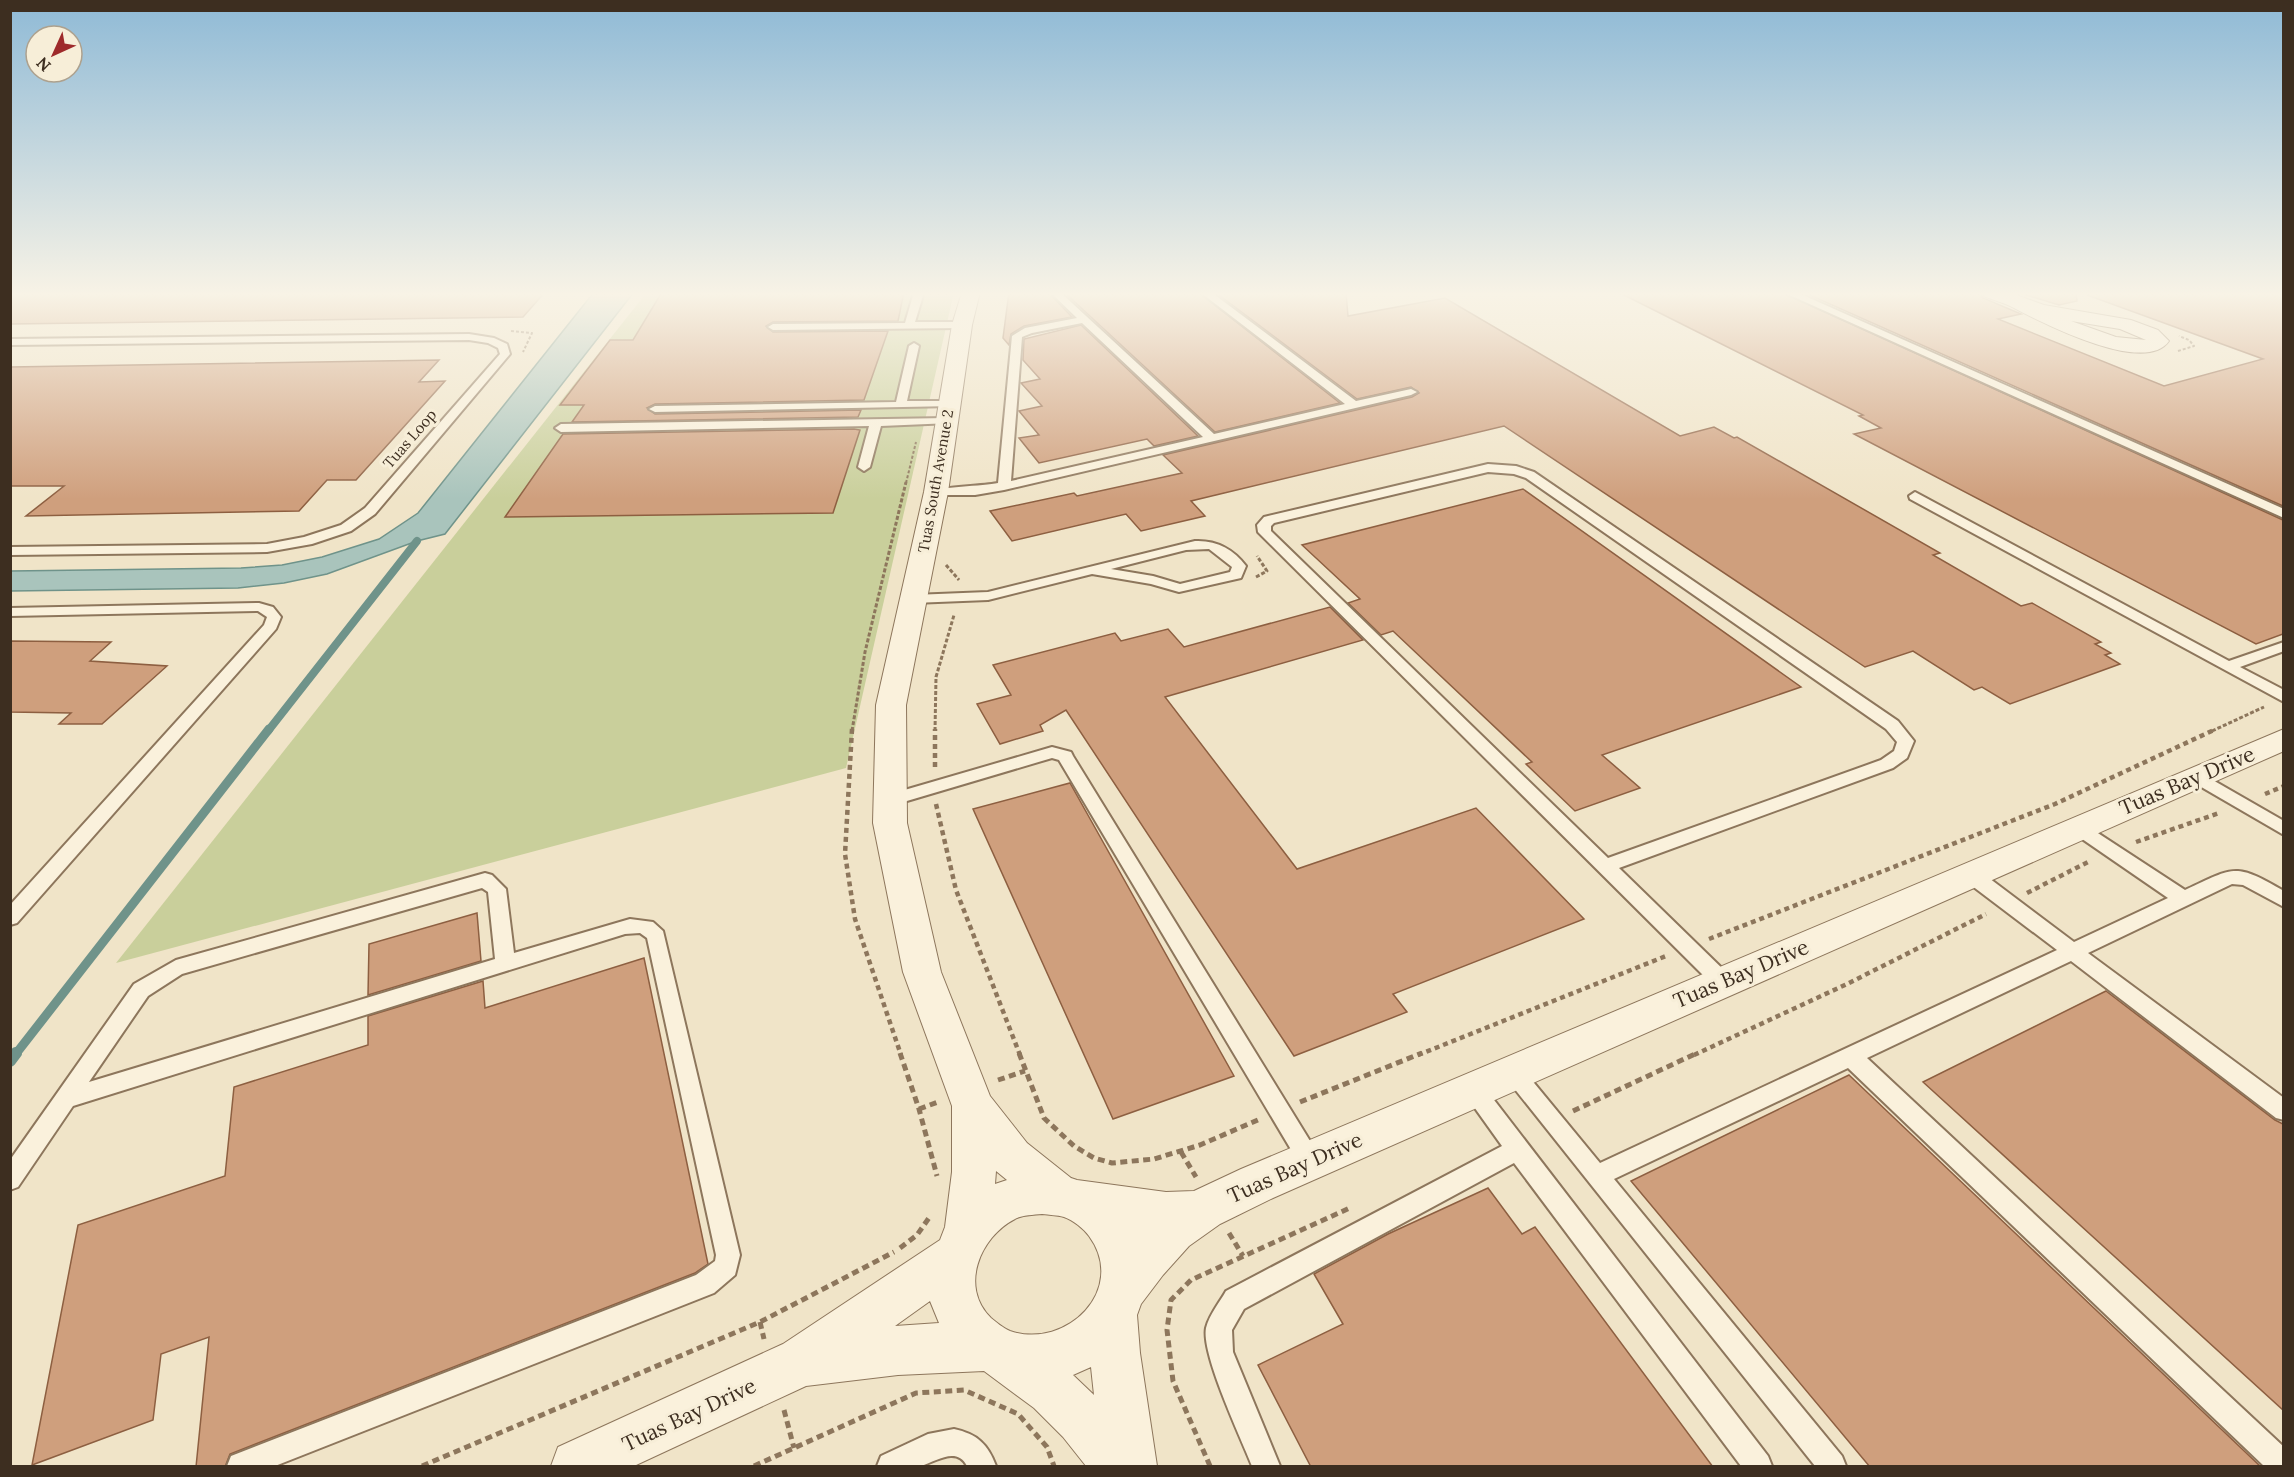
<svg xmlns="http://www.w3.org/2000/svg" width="2294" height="1477" font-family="Lora,serif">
<rect width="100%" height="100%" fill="#f0e4c8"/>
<!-- green -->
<path fill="#c9cf9b" d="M 647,292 L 954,292 L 846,768 L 116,963 Z"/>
<!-- water -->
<path fill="#a9c4bc" stroke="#6f938a" stroke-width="1.5" d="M 594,292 L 634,292 L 445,534 L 417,541 L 327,574 L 284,583 L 238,588 L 11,591 L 11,571 L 241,568 L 282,565 L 322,557 L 379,539 L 418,513 Z"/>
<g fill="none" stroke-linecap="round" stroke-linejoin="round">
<!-- stream-far2 -->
<path stroke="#6f938a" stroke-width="8" d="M 268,731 L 417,541"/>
<!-- stream-far1 -->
<path stroke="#6f938a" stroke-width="9" d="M 15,1055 L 269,729"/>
<!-- stream -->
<path stroke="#6f938a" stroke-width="12" d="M 10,1061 L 16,1053"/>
</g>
<!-- building -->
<g fill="#cf9f7d" stroke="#8d5f41" stroke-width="1.5">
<path d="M 10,292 L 545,292 L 523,317 L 10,324 Z"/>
<path d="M 662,292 L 904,292 L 898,321 L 773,322 L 766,326 L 773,332 L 888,331 L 864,400 L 655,404 L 647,408 L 655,414 L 861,410 L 858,417 L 572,422 L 584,405 L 560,405 L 610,340 L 633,340 Z"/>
<path d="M 1009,292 L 1048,292 L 1072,317 L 1024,326 L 1011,334 L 1009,345 L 1003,338 Z"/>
<path d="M 1064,292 L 1198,292 L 1340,403 L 1215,432 Z"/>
<path d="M 1215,292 L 1346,292 L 1348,316 L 1445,298 L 1680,436 L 1714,427 L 1734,438 L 1737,437 L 1940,553 L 1933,555 L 2021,606 L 2032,603 L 2101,642 L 2095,644 L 2111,653 L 2105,655 L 2120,664 L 2010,704 L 1982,687 L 1974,690 L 1913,651 L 1865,667 L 1504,426 L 1191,501 L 1205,516 L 1141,531 L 1126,514 L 1012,541 L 990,511 L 1074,493 L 1077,496 L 1182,473 L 1163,455 L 1412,397 L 1419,393 L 1411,387 L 1357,399 Z"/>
<path d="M 1618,292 L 1781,292 L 2283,520 L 2283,634 L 2256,644 L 1854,434 L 1881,428 L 1859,416 L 1863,415 Z"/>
<path d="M 1803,292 L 1979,292 L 1983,298 L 2021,314 L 1998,319 L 2164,386 L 2263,359 L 2087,295 L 2087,292 L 2283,292 L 2283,506 Z"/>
<path d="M 2016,292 L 2076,292 L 2077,301 L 2059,305 Z"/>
<path d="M 1081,325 L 1198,436 L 1154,446 L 1147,439 L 1039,463 L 1019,438 L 1039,435 L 1019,411 L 1042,406 L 1021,383 L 1040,379 L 1023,360 L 1024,339 Z"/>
<path d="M 439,360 L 419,382 L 445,381 L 356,480 L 327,480 L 299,511 L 26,516 L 64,486 L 10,486 L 10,367 Z"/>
<path d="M 854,429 L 860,430 L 833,513 L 505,517 L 563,434 Z"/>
<path d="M 1523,489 L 1801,687 L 1602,755 L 1640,788 L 1575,811 L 1526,764 L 1532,762 L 1393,631 L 1381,635 L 1348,603 L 1360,599 L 1302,545 Z"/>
<path d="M 1330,607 L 1363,640 L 1165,697 L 1297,869 L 1476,808 L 1584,919 L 1393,994 L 1407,1012 L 1294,1056 L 1066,710 L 1040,725 L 1043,731 L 1000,744 L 977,704 L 1011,695 L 993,665 L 1115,633 L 1121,641 L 1168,629 L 1184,647 Z"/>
<path d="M 10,641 L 111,642 L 90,661 L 167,666 L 102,724 L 59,724 L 71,713 L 10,712 Z"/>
<path d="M 1070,783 L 1234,1076 L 1113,1119 L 973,809 Z"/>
<path d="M 477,913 L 481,961 L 368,995 L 369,944 Z"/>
<path d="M 644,958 L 708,1264 L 695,1273 L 230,1454 L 225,1467 L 196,1467 L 209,1337 L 161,1354 L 153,1420 L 32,1465 L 78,1225 L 225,1176 L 234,1087 L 368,1045 L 368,1016 L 483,981 L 485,1008 Z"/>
<path d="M 2106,991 L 2275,1120 L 2283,1124 L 2283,1410 L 1923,1082 Z"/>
<path d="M 1849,1075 L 2261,1467 L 1870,1467 L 1631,1181 Z"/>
<path d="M 1488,1188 L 1522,1234 L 1535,1227 L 1713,1467 L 1311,1467 L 1258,1365 L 1343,1324 L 1314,1274 L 1388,1234 Z"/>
</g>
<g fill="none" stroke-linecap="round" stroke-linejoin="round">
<defs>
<g id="lane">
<path d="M 914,292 L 924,292 L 915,322 L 962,322 L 967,325 L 962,328 L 773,330 L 768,327 L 773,324 L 905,323 Z"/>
<path d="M 1050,292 L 1060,292 L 1214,434 L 1345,404 L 1200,292 L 1211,292 L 1356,401 L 1411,389 L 1417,392 L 1411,395 L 1004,490 L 975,495 L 932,495 L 930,492 C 936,487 985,486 998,483 L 1012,336 L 1025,328 L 1077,318 ZM 1082,323 L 1203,437 L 1011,481 L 1022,337 L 1032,333 Z"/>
<path d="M 1783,292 L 1796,292 L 2284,509 L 2284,518 Z"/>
<path d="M 469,334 L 494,338 L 507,344 L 510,354 L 375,514 L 351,531 L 312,544 L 267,552 L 10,555 L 10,547 L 267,544 L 304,537 L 341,525 L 365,508 L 500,354 L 498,348 L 488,343 L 469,340 L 10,345 L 10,339 Z"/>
<path d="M 914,343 L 919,346 L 907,401 L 950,401 L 956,404 L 954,406 L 655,412 L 649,409 L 655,406 L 896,402 L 909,346 Z"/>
<path d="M 947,418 L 951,419 L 951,423 L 881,426 L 870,467 L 864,471 L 858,467 L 869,426 L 561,432 L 555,428 L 561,424 Z"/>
<path d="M 1488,464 L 1516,466 L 1534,472 L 1898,721 L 1914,741 L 1907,758 L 1893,768 L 1619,868 L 1730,976 L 1733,982 L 1730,988 L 1723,990 L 1716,988 L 1258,532 L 1257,525 L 1264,517 ZM 1488,472 L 1514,474 L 1526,478 L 1886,729 L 1897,742 L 1894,751 L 1881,760 L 1608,858 L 1271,531 L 1271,526 L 1274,523 Z"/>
<path d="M 1915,492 L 2229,661 L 2284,642 L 2284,651 L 2240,667 L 2284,690 L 2284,702 L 1910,499 L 1909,496 Z"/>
<path d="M 1195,541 C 1217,540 1233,549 1246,566 L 1241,578 L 1179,592 L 1151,584 L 1092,574 L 988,600 L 913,603 L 906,599 L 913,595 L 988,592 ZM 1209,549 L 1232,567 L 1230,572 L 1180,584 L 1153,576 L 1111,569 L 1186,550 Z"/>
<path d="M 259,603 L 273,607 L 281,617 L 276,629 L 17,923 L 10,925 L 10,905 L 264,625 L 267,617 L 258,611 L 10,616 L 10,608 Z"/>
<path d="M 1052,747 L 1071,752 L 1073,756 L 1318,1154 L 1322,1161 L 1318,1168 L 1310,1171 L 1302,1168 L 1059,760 L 1052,758 L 890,806 L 884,804 L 881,800 L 884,796 Z"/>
<path d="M 2197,771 L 2284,821 L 2284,835 L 2191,781 L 2188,777 L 2191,773 Z"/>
<path d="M 2078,822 L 2084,824 L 2185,890 C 2235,867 2234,862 2284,891 L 2284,907 L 2243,885 L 2232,884 L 2088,953 L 2284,1098 L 2284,1120 L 2276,1118 L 2071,961 L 1867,1058 L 2284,1447 L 2284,1466 L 2264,1466 L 1848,1068 L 1614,1179 L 1842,1456 L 1846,1466 L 1815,1466 L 1502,1073 L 1505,1067 L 1513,1064 L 1521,1067 L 1600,1163 L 2057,950 L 1963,879 L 1961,874 L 1963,869 L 1970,867 L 1977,869 L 2074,942 L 2168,898 L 2072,832 L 2069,828 L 2072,824 Z"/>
<path d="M 485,873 L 492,875 L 506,889 L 514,953 L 630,919 L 653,922 L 663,931 L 740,1255 L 735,1275 L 714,1293 L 275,1466 L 227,1466 L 231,1456 L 696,1275 L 715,1261 L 716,1255 L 647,938 L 640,933 L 625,934 L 73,1106 L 18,1187 L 10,1190 L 10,1160 L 134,984 L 176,960 ZM 482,888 L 488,892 L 495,959 L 89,1082 L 148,996 L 182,974 Z"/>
<path d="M 1473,1081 L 1481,1083 L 1768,1456 L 1772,1466 L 1741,1466 L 1514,1163 L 1244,1309 L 1232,1330 L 1233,1352 L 1280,1466 L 1252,1466 C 1241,1438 1201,1354 1206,1328 C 1209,1315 1220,1302 1226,1291 L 1502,1146 L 1462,1090 L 1465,1083 Z"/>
<path d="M 954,1429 C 977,1434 988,1444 996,1466 L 967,1466 C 957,1446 936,1461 921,1466 C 908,1470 890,1466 877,1466 L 881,1456 L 928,1434 Z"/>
</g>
<g id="street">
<path d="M 962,292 L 980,292 L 972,325 L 948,492 L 906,705 L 907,823 L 941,972 L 990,1096 L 1027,1143 L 1071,1178 L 1077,1180 L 1166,1192 L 1194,1191 L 1241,1169 L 2284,729 L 2284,751 L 1273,1198 L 1220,1224 L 1189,1246 L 1163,1275 L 1141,1304 L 1137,1315 L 1140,1353 L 1157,1466 L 1086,1466 L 1063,1437 L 1034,1408 L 984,1371 L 898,1375 L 806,1386 L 634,1466 L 551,1466 L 558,1447 L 783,1344 L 940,1240 L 945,1227 L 952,1172 L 952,1106 L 903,972 L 873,823 L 876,705 L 924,492 L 952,325 ZM 996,1171 L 1007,1180 L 995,1184 ZM 1042,1214 C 1049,1215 1057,1215 1064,1217 C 1073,1220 1084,1229 1089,1236 C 1128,1289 1067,1350 1010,1331 C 1003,1328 996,1322 991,1318 C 959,1287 980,1237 1015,1219 C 1022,1215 1033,1215 1042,1214 ZM 930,1301 L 939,1323 L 895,1326 ZM 1091,1367 L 1094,1395 L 1073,1375 Z"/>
<path d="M 1981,292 L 2008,292 L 2044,305 L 2131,320 L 2158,330 L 2169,341 C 2145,376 2041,322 2014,308 C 2005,303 1993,300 1984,296 ZM 2071,321 L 2120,329 L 2146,340 L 2116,337 Z"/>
</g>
</defs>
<!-- lane casing -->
<use href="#lane" stroke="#8d765c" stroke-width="4"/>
<!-- street casing -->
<use href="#street" stroke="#8d765c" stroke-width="2"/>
<!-- path-far3 -->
<g stroke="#8d765c" stroke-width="2" stroke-dasharray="3 2" stroke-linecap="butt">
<path d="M 511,331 L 532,333 L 523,352"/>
<path d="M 2178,351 L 2194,346 L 2189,340 L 2179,336"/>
<path d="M 906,483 L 916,442"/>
</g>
<!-- path-far2 -->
<g stroke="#8d765c" stroke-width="3" stroke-dasharray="4 2" stroke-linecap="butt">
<path d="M 946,565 L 959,580"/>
<path d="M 1256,577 L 1267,571 L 1257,556"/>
<path d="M 852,731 L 865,652 L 906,482"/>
<path d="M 935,731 L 936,677 L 954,615"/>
<path d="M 2212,731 L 2264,707"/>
</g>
<!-- path-far1 -->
<g stroke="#8d765c" stroke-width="4.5" stroke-dasharray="5 4" stroke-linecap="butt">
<path d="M 852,729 L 845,854 L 855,919 L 901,1055"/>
<path d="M 935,767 L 935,729"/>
<path d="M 2265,794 L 2284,786"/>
<path d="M 936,804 L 956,890 L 1020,1055"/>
<path d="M 2136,842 L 2219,813"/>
<path d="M 2027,893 L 2090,861"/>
<path d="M 1709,939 L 2055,804 L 2216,729"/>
<path d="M 1418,1055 L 1666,956"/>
<path d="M 1694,1055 L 1847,984 L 1986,914"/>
</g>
<!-- path -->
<g stroke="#8d765c" stroke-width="5" stroke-dasharray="7 4.5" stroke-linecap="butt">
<path d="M 900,1053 L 919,1109 L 937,1176"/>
<path d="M 1019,1053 L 1044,1118 L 1074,1146 L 1094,1158 L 1112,1163 L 1154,1159 L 1200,1145 L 1260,1119"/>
<path d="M 998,1080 L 1025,1071"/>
<path d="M 1300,1102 L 1422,1053"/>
<path d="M 919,1109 L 938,1102"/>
<path d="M 1573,1111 L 1697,1053"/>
<path d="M 1181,1152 L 1196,1177"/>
<path d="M 1229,1233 L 1243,1256"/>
<path d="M 900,1248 L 917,1235 L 931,1215"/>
<path d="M 760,1322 L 764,1339"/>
<path d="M 784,1410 L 794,1448"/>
<path d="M 422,1466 L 760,1322 L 894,1252"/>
<path d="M 754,1466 L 916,1393 L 964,1390 L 1018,1414 L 1047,1447 L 1054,1466"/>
<path d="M 1210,1466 L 1173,1381 L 1167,1330 L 1171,1300 L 1191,1280 L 1352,1207"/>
</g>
<!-- lane -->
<use href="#lane" fill="#faf1dc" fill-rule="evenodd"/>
<!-- street -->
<use href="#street" fill="#faf1dc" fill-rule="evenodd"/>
</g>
<!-- sky -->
<linearGradient id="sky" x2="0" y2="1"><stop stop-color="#8fbad6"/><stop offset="0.59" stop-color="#f8f3e6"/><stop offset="1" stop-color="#f8f3e6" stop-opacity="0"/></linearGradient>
<rect width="2294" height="499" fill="url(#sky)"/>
<g text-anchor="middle" stroke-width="6" stroke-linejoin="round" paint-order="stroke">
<!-- far-street labels -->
<g font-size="15" fill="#3d2e20" stroke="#f7eed8">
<text transform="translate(410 439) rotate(-49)" y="5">Tuas Loop</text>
<text transform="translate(936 481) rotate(-80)" y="5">Tuas South Avenue 2</text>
</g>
<!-- near-street labels -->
<g font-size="21" fill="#3d2e20" stroke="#f7eed8">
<text transform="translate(2187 781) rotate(-23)" y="7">Tuas Bay Drive</text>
<text transform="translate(1741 974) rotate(-23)" y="7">Tuas Bay Drive</text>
<text transform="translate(1295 1168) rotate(-24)" y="7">Tuas Bay Drive</text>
<text transform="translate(689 1415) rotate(-25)" y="7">Tuas Bay Drive</text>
</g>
</g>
<!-- border -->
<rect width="2294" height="1477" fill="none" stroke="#3d2e20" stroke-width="24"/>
<!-- north arrow -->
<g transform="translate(54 54) rotate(225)"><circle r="28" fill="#f7eed8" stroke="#ada18e" stroke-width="1.5"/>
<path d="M0-4.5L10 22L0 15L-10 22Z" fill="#9e2a2b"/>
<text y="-9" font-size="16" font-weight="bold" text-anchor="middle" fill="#3d2e20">N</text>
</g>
</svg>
